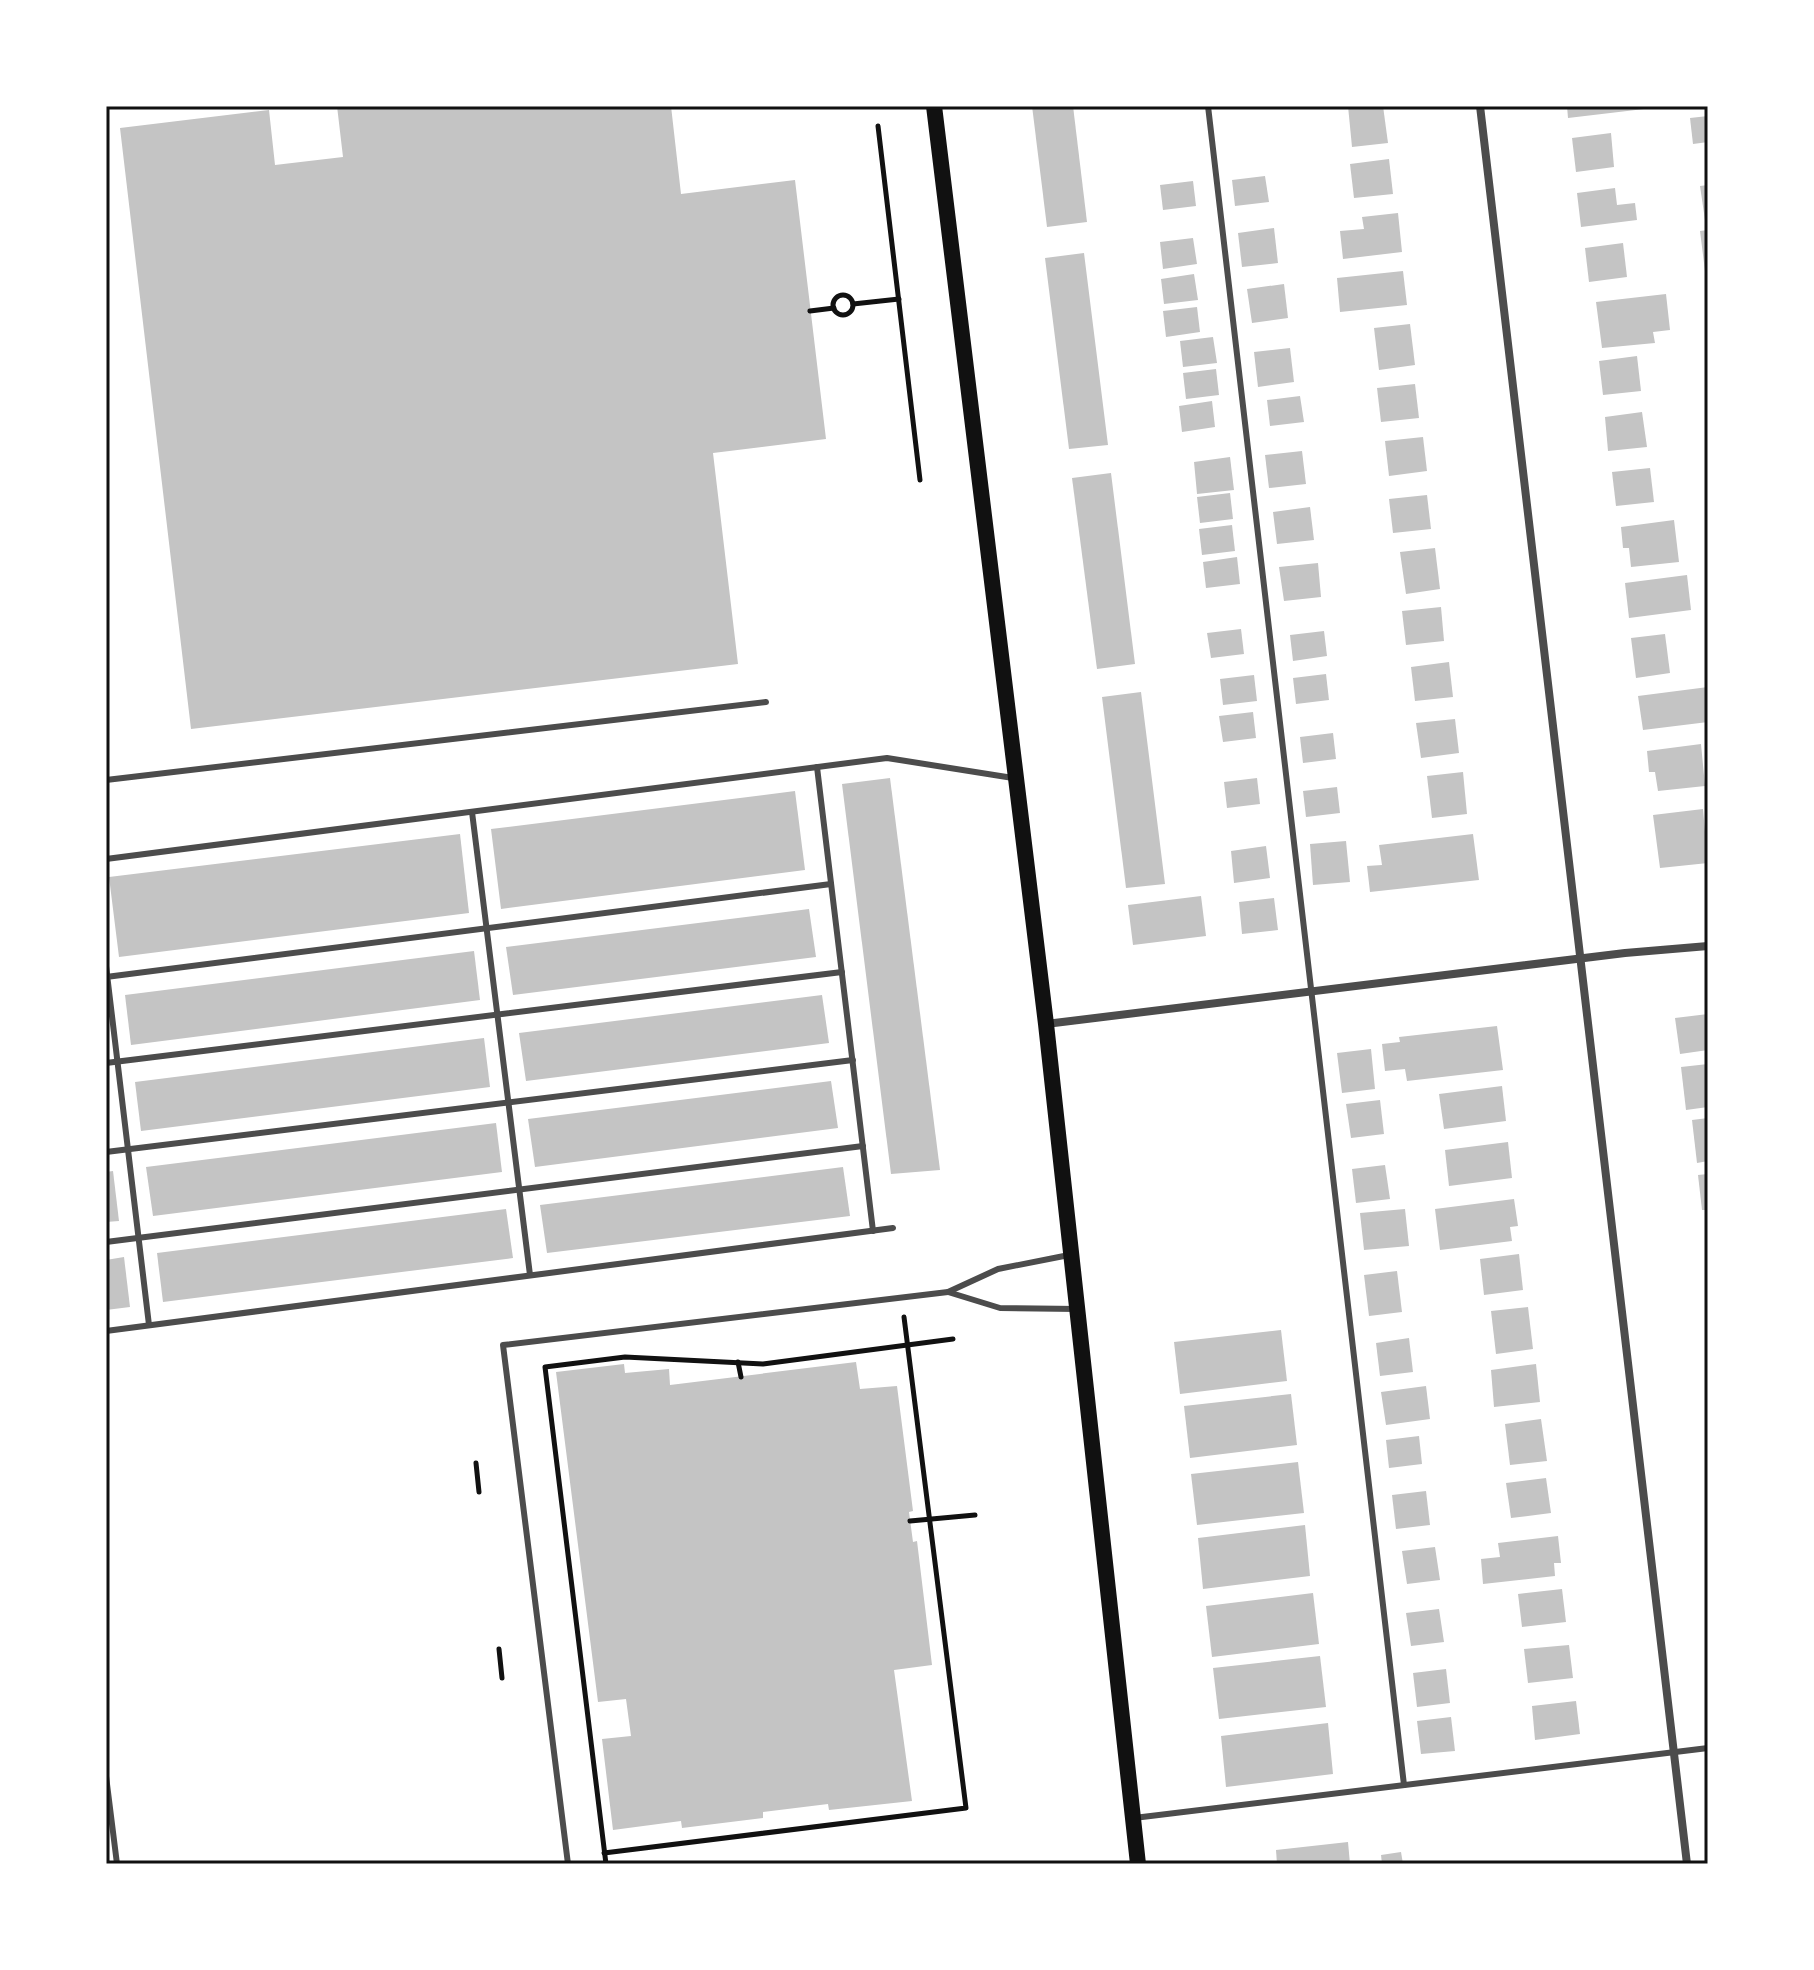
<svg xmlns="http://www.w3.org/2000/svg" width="1814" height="1970" font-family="Commissioner,sans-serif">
<rect width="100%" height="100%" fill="#fff"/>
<!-- building -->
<g fill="#c4c4c4">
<path d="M 337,106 L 671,106 L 681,194 L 795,180 L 826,439 L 713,453 L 738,664 L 191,729 L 120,128 L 269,110 L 275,165 L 343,157 Z"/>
<path d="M 1032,106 L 1073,106 L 1087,222 L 1047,227 Z"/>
<path d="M 1348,106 L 1383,106 L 1388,143 L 1352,147 Z"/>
<path d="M 1567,106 L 1644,106 L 1644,109 L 1568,118 Z"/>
<path d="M 1708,116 L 1708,142 L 1693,144 L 1690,118 Z"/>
<path d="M 1611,133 L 1614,167 L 1576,172 L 1572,138 Z"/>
<path d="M 1389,159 L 1393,194 L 1354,198 L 1350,164 Z"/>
<path d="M 1265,176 L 1269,202 L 1235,206 L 1232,180 Z"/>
<path d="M 1193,181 L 1196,206 L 1163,210 L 1160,185 Z"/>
<path d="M 1708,185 L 1708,220 L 1705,220 L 1700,186 Z"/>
<path d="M 1615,188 L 1617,205 L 1635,203 L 1637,220 L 1581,227 L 1577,193 Z"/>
<path d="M 1398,213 L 1402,252 L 1343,259 L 1340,231 L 1364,229 L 1362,217 Z"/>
<path d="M 1274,228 L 1278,263 L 1242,267 L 1238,233 Z"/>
<path d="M 1708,230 L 1708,270 L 1705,271 L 1700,231 Z"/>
<path d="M 1193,238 L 1197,264 L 1163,269 L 1160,242 Z"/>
<path d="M 1623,243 L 1627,277 L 1589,282 L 1585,248 Z"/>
<path d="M 1084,253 L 1108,445 L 1069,449 L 1045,258 Z"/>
<path d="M 1403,271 L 1407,305 L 1340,312 L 1337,278 Z"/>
<path d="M 1194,274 L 1198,300 L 1164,304 L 1161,279 Z"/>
<path d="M 1284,284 L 1288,318 L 1252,323 L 1247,289 Z"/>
<path d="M 1666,294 L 1670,330 L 1653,332 L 1655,343 L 1602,348 L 1596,302 Z"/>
<path d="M 1197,307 L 1200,332 L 1166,337 L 1163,311 Z"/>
<path d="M 1410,324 L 1415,365 L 1379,370 L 1374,328 Z"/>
<path d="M 1213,337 L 1217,363 L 1183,367 L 1180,341 Z"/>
<path d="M 1290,348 L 1294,382 L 1258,387 L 1254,352 Z"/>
<path d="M 1637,356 L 1641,391 L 1603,395 L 1599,361 Z"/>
<path d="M 1216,369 L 1219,395 L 1186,399 L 1183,373 Z"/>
<path d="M 1415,384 L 1419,418 L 1381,422 L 1377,388 Z"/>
<path d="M 1300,396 L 1304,422 L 1270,426 L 1267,400 Z"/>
<path d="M 1212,401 L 1215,427 L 1182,432 L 1179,406 Z"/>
<path d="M 1642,412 L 1647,447 L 1608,451 L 1605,417 Z"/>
<path d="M 1423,437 L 1427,471 L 1389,476 L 1385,441 Z"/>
<path d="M 1302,451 L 1306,484 L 1269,488 L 1265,455 Z"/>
<path d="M 1230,457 L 1234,490 L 1197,494 L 1194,462 Z"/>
<path d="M 1650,468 L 1654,502 L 1616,506 L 1612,472 Z"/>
<path d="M 1111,473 L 1135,664 L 1097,669 L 1072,478 Z"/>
<path d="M 1230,493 L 1233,519 L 1200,523 L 1197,497 Z"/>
<path d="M 1427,495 L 1431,529 L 1393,533 L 1389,499 Z"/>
<path d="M 1310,507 L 1314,540 L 1277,544 L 1273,512 Z"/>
<path d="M 1674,520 L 1679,562 L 1631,567 L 1629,548 L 1623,548 L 1621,527 Z"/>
<path d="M 1232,525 L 1235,551 L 1202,555 L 1199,529 Z"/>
<path d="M 1435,548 L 1440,589 L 1406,594 L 1400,552 Z"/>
<path d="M 1237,557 L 1240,584 L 1206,588 L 1203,562 Z"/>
<path d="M 1318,563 L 1321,597 L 1284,601 L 1279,567 Z"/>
<path d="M 1687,575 L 1691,610 L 1629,618 L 1625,583 Z"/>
<path d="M 1441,607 L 1444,641 L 1406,645 L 1402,611 Z"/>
<path d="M 1241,629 L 1244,654 L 1211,658 L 1207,633 Z"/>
<path d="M 1324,631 L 1327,656 L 1293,661 L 1290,635 Z"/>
<path d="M 1665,634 L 1670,673 L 1636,678 L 1631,638 Z"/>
<path d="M 1449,662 L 1453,697 L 1415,701 L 1411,667 Z"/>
<path d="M 1326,674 L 1329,700 L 1296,704 L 1293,678 Z"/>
<path d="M 1254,675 L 1257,701 L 1223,705 L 1220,679 Z"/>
<path d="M 1708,687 L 1708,722 L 1643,730 L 1638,696 Z"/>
<path d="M 1141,692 L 1165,884 L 1126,888 L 1102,697 Z"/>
<path d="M 1253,712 L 1256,738 L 1223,742 L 1219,716 Z"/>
<path d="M 1455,719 L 1459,753 L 1421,758 L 1416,723 Z"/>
<path d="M 1333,733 L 1336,759 L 1303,763 L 1300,737 Z"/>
<path d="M 1701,744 L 1705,786 L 1658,791 L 1655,772 L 1649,772 L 1647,751 Z"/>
<path d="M 1463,772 L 1467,814 L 1432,818 L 1427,776 Z"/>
<path d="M 890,778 L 940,1170 L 891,1174 L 842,784 Z"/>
<path d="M 1257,778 L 1260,804 L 1227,808 L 1224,782 Z"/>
<path d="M 1337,787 L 1340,813 L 1306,817 L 1303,791 Z"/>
<path d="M 795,791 L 805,870 L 501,909 L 491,829 Z"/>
<path d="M 1703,809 L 1705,832 L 1708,831 L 1708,863 L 1660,868 L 1653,815 Z"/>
<path d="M 460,834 L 469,913 L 119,957 L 109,877 Z"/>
<path d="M 1473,834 L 1479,880 L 1370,892 L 1367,866 L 1382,865 L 1379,845 Z"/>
<path d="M 1346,841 L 1350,882 L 1313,885 L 1310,844 Z"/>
<path d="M 1266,846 L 1270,878 L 1234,883 L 1231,851 Z"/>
<path d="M 1201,896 L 1206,936 L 1133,945 L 1128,905 Z"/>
<path d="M 1274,898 L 1278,930 L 1242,934 L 1239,902 Z"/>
<path d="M 809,909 L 816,957 L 513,995 L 506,947 Z"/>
<path d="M 474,951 L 480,1000 L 131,1045 L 125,995 Z"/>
<path d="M 822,995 L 829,1043 L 526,1081 L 519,1033 Z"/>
<path d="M 1708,1014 L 1708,1050 L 1680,1054 L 1675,1018 Z"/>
<path d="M 1497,1026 L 1503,1070 L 1407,1081 L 1405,1069 L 1385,1071 L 1382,1044 L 1400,1042 L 1399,1037 Z"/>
<path d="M 484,1038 L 490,1087 L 141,1131 L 135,1082 Z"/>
<path d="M 1371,1049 L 1375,1089 L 1342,1093 L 1337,1053 Z"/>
<path d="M 1708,1064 L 1708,1107 L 1686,1110 L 1681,1067 Z"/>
<path d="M 831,1081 L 838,1128 L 535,1167 L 528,1119 Z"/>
<path d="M 1502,1086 L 1506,1121 L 1444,1129 L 1439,1094 Z"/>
<path d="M 1380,1100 L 1384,1134 L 1351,1138 L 1346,1104 Z"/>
<path d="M 1708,1118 L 1708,1161 L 1697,1163 L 1692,1120 Z"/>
<path d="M 496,1123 L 502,1172 L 153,1216 L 146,1167 Z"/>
<path d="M 1508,1142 L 1512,1178 L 1449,1186 L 1445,1150 Z"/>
<path d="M 1385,1165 L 1390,1199 L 1356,1203 L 1352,1169 Z"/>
<path d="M 843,1167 L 850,1216 L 547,1253 L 540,1205 Z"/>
<path d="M 113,1171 L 119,1221 L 106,1222 L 106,1172 Z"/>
<path d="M 1708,1174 L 1708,1210 L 1702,1210 L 1698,1175 Z"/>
<path d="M 1514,1199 L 1518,1226 L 1510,1227 L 1512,1241 L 1440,1250 L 1435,1209 Z"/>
<path d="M 506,1209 L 513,1258 L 163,1302 L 157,1253 Z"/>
<path d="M 1405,1209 L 1409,1246 L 1364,1250 L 1360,1213 Z"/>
<path d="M 1519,1254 L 1523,1290 L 1484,1295 L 1480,1259 Z"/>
<path d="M 124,1257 L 130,1307 L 106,1310 L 106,1260 Z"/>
<path d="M 1397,1271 L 1402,1312 L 1369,1316 L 1364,1275 Z"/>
<path d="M 1528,1307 L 1533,1349 L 1496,1354 L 1491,1311 Z"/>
<path d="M 1281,1330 L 1287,1381 L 1180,1394 L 1174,1342 Z"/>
<path d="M 1409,1338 L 1413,1372 L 1380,1376 L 1376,1343 Z"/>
<path d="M 856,1362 L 860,1389 L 897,1386 L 913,1511 L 909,1512 L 913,1542 L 917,1541 L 932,1665 L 894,1670 L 912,1801 L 829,1810 L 828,1804 L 763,1812 L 763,1818 L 682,1828 L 681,1821 L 613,1830 L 602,1739 L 631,1736 L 626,1699 L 598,1702 L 556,1372 L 624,1364 L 625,1373 L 669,1369 L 670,1385 Z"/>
<path d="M 1536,1364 L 1540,1402 L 1494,1407 L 1491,1370 Z"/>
<path d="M 1426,1386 L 1430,1419 L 1386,1425 L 1381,1392 Z"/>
<path d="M 1291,1394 L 1297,1445 L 1190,1458 L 1184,1406 Z"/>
<path d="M 1541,1419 L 1547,1461 L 1510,1465 L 1505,1424 Z"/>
<path d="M 1419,1436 L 1422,1464 L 1389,1468 L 1386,1440 Z"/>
<path d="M 1298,1462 L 1304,1513 L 1197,1525 L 1191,1474 Z"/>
<path d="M 1546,1478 L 1551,1513 L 1511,1518 L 1506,1483 Z"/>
<path d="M 1426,1491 L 1430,1525 L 1396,1529 L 1392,1495 Z"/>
<path d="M 1305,1525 L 1310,1576 L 1203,1589 L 1198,1538 Z"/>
<path d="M 1558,1536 L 1561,1563 L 1554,1563 L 1555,1576 L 1483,1584 L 1481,1559 L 1500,1557 L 1498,1543 Z"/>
<path d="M 1435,1547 L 1440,1580 L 1407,1584 L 1402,1551 Z"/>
<path d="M 1562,1589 L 1566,1622 L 1522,1627 L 1518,1594 Z"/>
<path d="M 1313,1593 L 1319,1644 L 1212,1657 L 1206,1606 Z"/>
<path d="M 1439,1609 L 1444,1642 L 1411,1646 L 1406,1613 Z"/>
<path d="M 1569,1645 L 1573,1678 L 1528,1683 L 1524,1649 Z"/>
<path d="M 1320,1656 L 1326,1707 L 1219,1719 L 1213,1668 Z"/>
<path d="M 1446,1669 L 1450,1703 L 1417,1707 L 1413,1673 Z"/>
<path d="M 1576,1701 L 1580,1734 L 1535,1740 L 1532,1706 Z"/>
<path d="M 1451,1717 L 1455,1751 L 1421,1754 L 1417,1721 Z"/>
<path d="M 1328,1723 L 1333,1774 L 1226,1787 L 1221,1736 Z"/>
<path d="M 1348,1842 L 1350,1864 L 1277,1864 L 1276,1850 Z"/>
<path d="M 1401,1852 L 1403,1864 L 1382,1864 L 1381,1855 Z"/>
</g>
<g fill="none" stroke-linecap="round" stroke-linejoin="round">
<!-- path -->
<g stroke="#111" stroke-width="5">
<path d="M 878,126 L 920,480"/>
<circle cx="843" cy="305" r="10"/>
<path d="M 853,304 L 899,299"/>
<path d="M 810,311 L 834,308"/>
<path d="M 738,1362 L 741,1377"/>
<path d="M 476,1463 L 479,1492"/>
<path d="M 910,1521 L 975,1515"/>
<path d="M 499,1649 L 502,1678"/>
<path d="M 604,1853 L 966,1808 L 904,1317"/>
<path d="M 606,1864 L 545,1367 L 625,1357 L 763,1364 L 953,1339"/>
</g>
<!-- service -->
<g stroke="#4c4c4c" stroke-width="6">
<path d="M 1208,106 L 1404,1785"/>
<path d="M 817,767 L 873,1231"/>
<path d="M 106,780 L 766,702"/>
<path d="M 472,812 L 530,1275"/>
<path d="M 106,859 L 887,758 L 1013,778"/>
<path d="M 106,966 L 149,1325"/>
<path d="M 106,977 L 831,884"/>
<path d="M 106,1063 L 842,972"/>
<path d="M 106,1152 L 853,1060"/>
<path d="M 106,1242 L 863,1146"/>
<path d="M 948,1292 L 1000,1308 L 1077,1309"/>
<path d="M 106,1331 L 893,1228"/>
<path d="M 106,1776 L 117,1864"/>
<path d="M 1134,1818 L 1708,1748"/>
<path d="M 568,1864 L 503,1345 L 948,1292 L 998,1269 L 1069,1255"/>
</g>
<!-- minor -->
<g stroke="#4c4c4c" stroke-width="8">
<path d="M 1480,106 L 1687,1864"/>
<path d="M 1046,1024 L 1625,953 L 1708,946"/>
</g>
<!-- secondary -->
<path stroke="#111" stroke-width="16" d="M 934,106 L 1046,1024 L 1138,1864"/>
</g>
<!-- border -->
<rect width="1814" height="1970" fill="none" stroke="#ffffff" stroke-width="216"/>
<rect x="108" y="108" width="1598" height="1754" fill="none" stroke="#111" stroke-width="3"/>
</svg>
